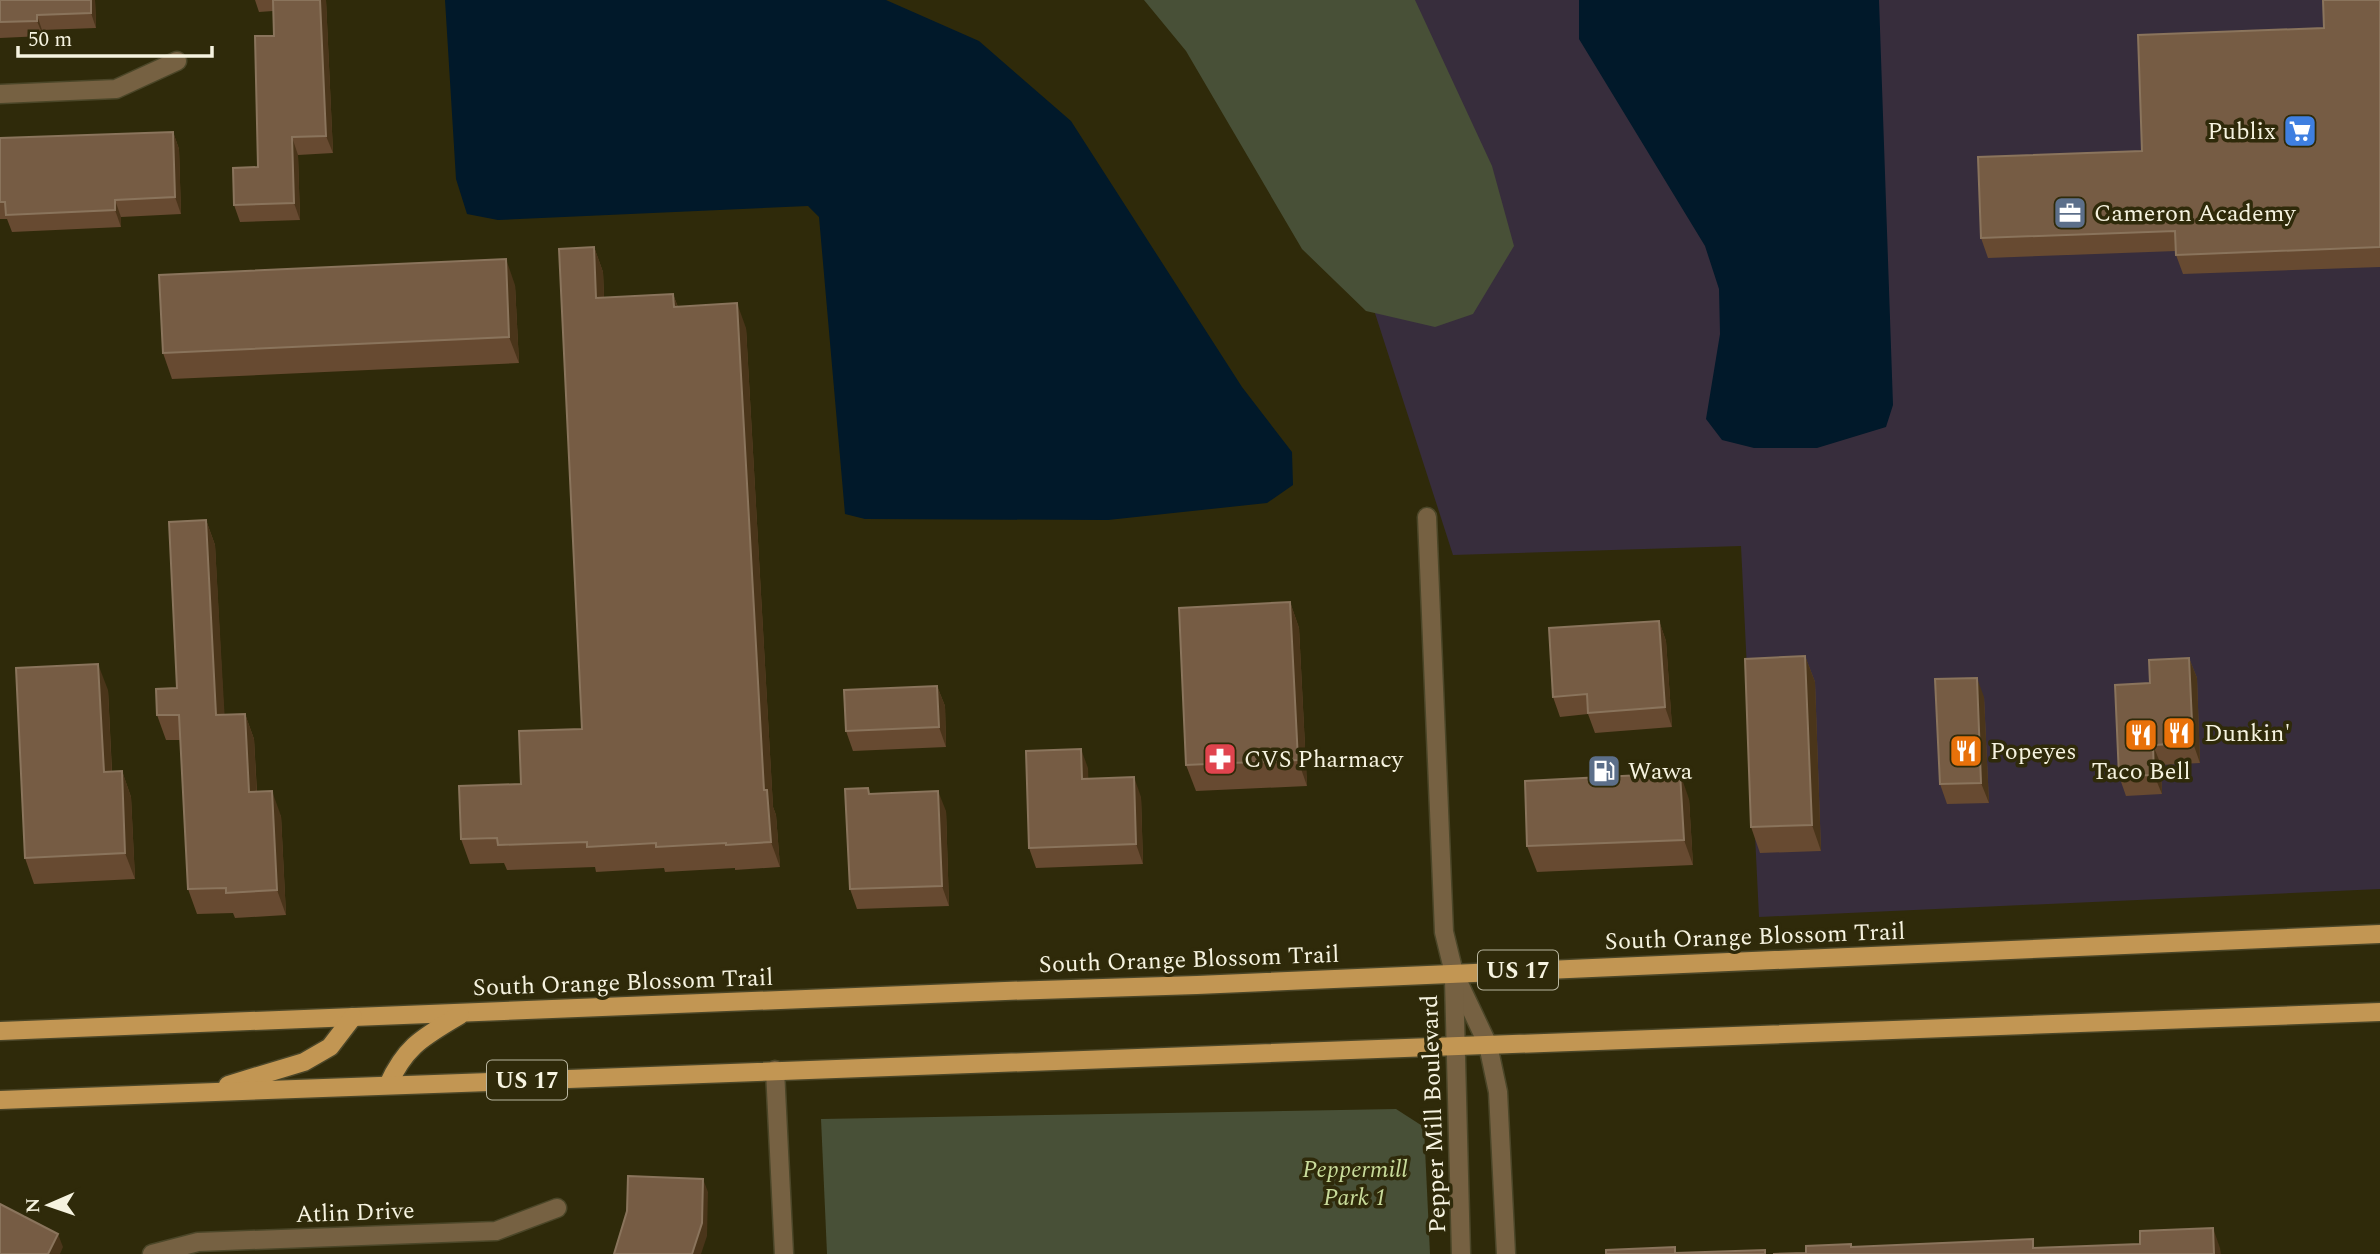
<svg xmlns="http://www.w3.org/2000/svg" width="2380" height="1254" font-family="Spectral,serif">
<rect width="100%" height="100%" fill="#2f2a0a"/>
<!-- commercial -->
<path fill="#372d3c" d="M 1274,0 L 2380,0 L 2380,889 L 1759,917 L 1741,546 L 1453,555 Z"/>
<!-- green -->
<g fill="#485037">
<path d="M 1144,0 L 1415,0 L 1492,166 L 1514,246 L 1473,314 L 1435,327 L 1366,311 L 1302,249 L 1186,51 Z"/>
<path d="M 1396,1109 L 1424,1127 L 1430,1254 L 827,1254 L 821,1119 Z"/>
</g>
<!-- water -->
<g fill="#01192a">
<path d="M 445,0 L 886,0 L 979,41 L 1071,121 L 1242,387 L 1292,452 L 1293,485 L 1267,503 L 1108,520 L 865,519 L 845,514 L 819,217 L 808,206 L 498,220 L 467,214 L 456,179 Z"/>
<path d="M 1579,0 L 1879,0 L 1893,405 L 1886,427 L 1817,448 L 1754,448 L 1722,440 L 1706,419 L 1720,334 L 1719,289 L 1705,246 L 1579,39 Z"/>
</g>
<g fill="none" stroke-linecap="round" stroke-linejoin="round">
<defs>
<g id="minor">
<path d="M 0,94 L 116,89 L 177,61"/>
<path d="M 1427,517 L 1444,932 L 1454,973"/>
<path d="M 775,1070 L 784,1254"/>
<path d="M 152,1254 L 198,1242 L 496,1231 L 557,1208"/>
</g>
<g id="tertiary">
<path d="M 1454,973 L 1488,1045 L 1498,1092 L 1506,1254"/>
<path d="M 1454,980 L 1461,1254"/>
</g>
<g id="primary">
<path d="M 0,1031 L 1005,991 L 1197,985 L 2380,934"/>
<path d="M 228,1085 L 304,1062 L 330,1047 L 353,1017"/>
<path d="M 388,1085 C 406,1045 424,1037 460,1015"/>
<path d="M 0,1100 L 2380,1012"/>
</g>
</defs>
<!-- minor casing -->
<use href="#minor" stroke="#4b4628" stroke-width="21"/>
<!-- tertiary casing -->
<use href="#tertiary" stroke="#4b4628" stroke-width="21"/>
<!-- primary casing -->
<use href="#primary" stroke="#4b4628" stroke-width="21"/>
<!-- minor -->
<use href="#minor" stroke="#766142" stroke-width="18"/>
<!-- tertiary -->
<use href="#tertiary" stroke="#766142" stroke-width="18"/>
<!-- primary -->
<use href="#primary" stroke="#c29653" stroke-width="18"/>
</g>
<!-- wall -->
<g fill="#674a31">
<path d="M 0,0 L 95,0 L 96,28 L 42,30 L 43,36 L 0,38 Z"/>
<path d="M 255,0 L 326,0 L 333,153 L 298,155 L 300,220 L 240,222 L 234,205 L 258,167 L 274,36 L 273,11 L 259,12 Z"/>
<path d="M 2380,0 L 2380,267 L 2183,274 L 2176,255 L 2176,251 L 1988,258 L 1981,238 L 2142,151 L 2324,28 Z"/>
<path d="M 173,132 L 179,149 L 181,214 L 121,217 L 121,227 L 12,232 L 7,219 L 0,219 L 0,138 Z"/>
<path d="M 594,247 L 603,272 L 604,298 L 673,294 L 678,307 L 746,328 L 773,807 L 776,815 L 780,867 L 735,870 L 735,868 L 665,872 L 664,868 L 596,872 L 595,867 L 507,870 L 504,863 L 470,864 L 461,839 L 582,729 Z"/>
<path d="M 515,285 L 519,363 L 172,379 L 163,353 Z"/>
<path d="M 206,520 L 215,545 L 224,715 L 245,714 L 254,739 L 257,792 L 281,816 L 286,915 L 235,918 L 233,913 L 197,914 L 188,889 L 180,740 L 166,740 L 157,715 L 177,688 Z"/>
<path d="M 1290,602 L 1299,628 L 1307,786 L 1196,791 L 1186,765 Z"/>
<path d="M 1659,621 L 1666,641 L 1672,727 L 1595,733 L 1588,714 L 1560,717 L 1553,697 Z"/>
<path d="M 1805,656 L 1815,682 L 1821,851 L 1760,853 L 1751,827 Z"/>
<path d="M 2189,658 L 2197,678 L 2200,763 L 2161,765 L 2162,794 L 2126,796 L 2119,776 L 2150,683 Z"/>
<path d="M 937,686 L 945,706 L 946,747 L 853,751 L 846,731 Z"/>
<path d="M 108,690 L 112,771 L 122,771 L 131,797 L 135,879 L 34,884 L 25,858 Z"/>
<path d="M 1984,697 L 1989,803 L 1947,804 L 1940,784 Z"/>
<path d="M 1088,768 L 1088,779 L 1141,797 L 1143,864 L 1036,868 L 1029,848 Z"/>
<path d="M 871,794 L 946,811 L 949,906 L 857,909 L 850,889 Z"/>
<path d="M 1689,799 L 1693,865 L 1537,872 L 1527,846 Z"/>
</g>
<!-- shaded-wall -->
<g fill="#4a351a">
<path d="M 91,0 L 95,0 L 96,28 L 91,13 Z"/>
<path d="M 320,0 L 326,0 L 333,153 L 326,136 Z"/>
<path d="M 37,15 L 42,30 L 43,36 L 37,21 Z"/>
<path d="M 173,132 L 179,149 L 181,214 L 175,197 Z"/>
<path d="M 292,137 L 298,155 L 300,220 L 294,203 Z"/>
<path d="M 115,200 L 121,217 L 121,227 L 115,210 Z"/>
<path d="M 594,247 L 603,272 L 605,323 L 596,298 Z"/>
<path d="M 506,259 L 515,285 L 519,363 L 509,337 Z"/>
<path d="M 673,294 L 682,319 L 674,307 Z"/>
<path d="M 737,303 L 746,328 L 773,807 L 776,815 L 780,867 L 771,842 L 764,790 Z"/>
<path d="M 206,520 L 215,545 L 226,740 L 216,715 Z"/>
<path d="M 1290,602 L 1299,628 L 1307,786 L 1298,760 Z"/>
<path d="M 1659,621 L 1666,641 L 1672,727 L 1665,707 Z"/>
<path d="M 1805,656 L 1815,682 L 1821,851 L 1812,825 Z"/>
<path d="M 2189,658 L 2197,678 L 2200,763 L 2193,743 Z"/>
<path d="M 98,664 L 108,690 L 113,798 L 104,772 Z"/>
<path d="M 1977,678 L 1984,697 L 1989,803 L 1981,783 Z"/>
<path d="M 937,686 L 945,706 L 946,747 L 939,727 Z"/>
<path d="M 245,714 L 254,739 L 258,817 L 249,792 Z"/>
<path d="M 2153,745 L 2161,765 L 2162,794 L 2154,775 Z"/>
<path d="M 1081,749 L 1088,768 L 1089,799 L 1082,779 Z"/>
<path d="M 122,771 L 131,797 L 135,879 L 125,853 Z"/>
<path d="M 1680,773 L 1689,799 L 1693,865 L 1684,840 Z"/>
<path d="M 1134,777 L 1141,797 L 1143,864 L 1136,844 Z"/>
<path d="M 272,791 L 281,816 L 286,915 L 277,890 Z"/>
<path d="M 938,791 L 946,811 L 949,906 L 942,886 Z"/>
<path d="M 703,1179 L 708,1192 L 707,1236 L 701,1254 L 692,1254 Z"/>
<path d="M 2213,1228 L 2220,1248 L 2221,1254 L 2214,1254 Z"/>
<path d="M 58,1234 L 63,1247 L 60,1254 L 48,1254 Z"/>
</g>
<!-- building -->
<g fill="#765c44" stroke="#8a745c" stroke-width="2">
<path d="M 0,0 L 91,0 L 91,13 L 37,15 L 37,21 L 0,22 Z"/>
<path d="M 273,0 L 320,0 L 326,136 L 292,137 L 294,203 L 234,205 L 233,168 L 258,167 L 255,36 L 274,36 Z"/>
<path d="M 2323,0 L 2380,0 L 2380,247 L 2176,255 L 2175,231 L 1981,238 L 1978,157 L 2142,151 L 2138,35 L 2324,28 Z"/>
<path d="M 173,132 L 175,197 L 115,200 L 115,210 L 6,215 L 5,202 L 0,202 L 0,138 Z"/>
<path d="M 594,247 L 596,298 L 673,294 L 674,307 L 737,303 L 764,790 L 767,790 L 771,842 L 726,845 L 726,843 L 656,847 L 656,843 L 587,847 L 587,842 L 498,845 L 497,838 L 461,839 L 459,786 L 521,784 L 519,731 L 582,729 L 559,249 Z"/>
<path d="M 506,259 L 509,337 L 163,353 L 159,275 Z"/>
<path d="M 206,520 L 216,715 L 245,714 L 249,792 L 272,791 L 277,890 L 226,893 L 226,888 L 188,889 L 179,715 L 157,715 L 156,689 L 177,688 L 169,522 Z"/>
<path d="M 1290,602 L 1298,760 L 1186,765 L 1179,608 Z"/>
<path d="M 1659,621 L 1665,707 L 1588,713 L 1587,694 L 1553,697 L 1549,628 Z"/>
<path d="M 1805,656 L 1812,825 L 1751,827 L 1745,659 Z"/>
<path d="M 2189,658 L 2193,743 L 2153,745 L 2154,775 L 2119,776 L 2115,685 L 2150,683 L 2149,660 Z"/>
<path d="M 98,664 L 104,772 L 122,771 L 125,853 L 25,858 L 16,668 Z"/>
<path d="M 1977,678 L 1981,783 L 1940,784 L 1935,679 Z"/>
<path d="M 937,686 L 939,727 L 846,731 L 844,690 Z"/>
<path d="M 1081,749 L 1082,779 L 1134,777 L 1136,844 L 1029,848 L 1026,751 Z"/>
<path d="M 1680,773 L 1684,840 L 1527,846 L 1525,781 Z"/>
<path d="M 868,788 L 869,794 L 938,791 L 942,886 L 850,889 L 845,789 Z"/>
<path d="M 628,1176 L 703,1179 L 702,1223 L 692,1254 L 614,1254 L 627,1211 Z"/>
<path d="M 0,1204 L 58,1234 L 48,1254 L 0,1254 Z"/>
<path d="M 2213,1228 L 2214,1254 L 1773,1254 L 1806,1253 L 1806,1246 L 1851,1244 L 1851,1247 L 2033,1239 L 2033,1248 L 2140,1244 L 2140,1231 Z"/>
<path d="M 1675,1247 L 1675,1253 L 1765,1250 L 1765,1254 L 1606,1254 L 1606,1250 Z"/>
</g>
<!-- icons -->
<defs>
<symbol id="supermarket-square" viewBox="-11 -11 22 22"><rect x="-9" y="-9" width="18" height="18" rx="4" fill="#3f7fe0" stroke="#2f2a0a"/><path d="M-6-5.5h2.5l.6 2H6L4.5 2H-2.5L-4.4-4H-6ZM-1.5 3.2a1.3 1.3 0 1 0 .1 0ZM3 3.2a1.3 1.3 0 1 0 .1 0Z" fill="#fff"/></symbol>
<symbol id="office-square" viewBox="-11 -11 22 22"><rect x="-9" y="-9" width="18" height="18" rx="4" fill="#5c6f8a" stroke="#2f2a0a"/><path d="M-6-3h4V-5.5h4V-3h4V5H-6ZM-1-4.5V-3h2v-1.5ZM-6 0V1H6V0Z" fill="#fff"/></symbol>
<symbol id="restaurant-square" viewBox="-11 -11 22 22"><rect x="-9" y="-9" width="18" height="18" rx="4" fill="#e8710a" stroke="#2f2a0a"/><path d="M-5-6h1v4h1v-4h1v4h1v-4h1v5L-1.5 .5V6h-2V.5L-5-1ZM5-6V6H3V1.5H1.5Q1.5-4 5-6Z" fill="#fff"/></symbol>
<symbol id="pharmacy-square" viewBox="-11 -11 22 22"><rect x="-9" y="-9" width="18" height="18" rx="4" fill="#e0444e" stroke="#2f2a0a"/><path d="M-2-6h4v4h4v4h-4v4h-4v-4h-4v-4h4Z" fill="#fff"/></symbol>
<symbol id="fuel-square" viewBox="-11 -11 22 22"><rect x="-9" y="-9" width="18" height="18" rx="4" fill="#5c6f8a" stroke="#2f2a0a"/><path d="M-5.5-6h7V0h2V4h1.3V-2.5L3-4.5l.8-.8L6-3V5H2.5V1h-1V6h-7ZM-4.2-4.7v3.2H.2V-4.7Z" fill="#fff"/></symbol>
</defs>
<g fill-rule="evenodd">
<use href="#supermarket-square" x="2281" y="112" width="38" height="38"/>
<use href="#office-square" x="2051" y="194" width="38" height="38"/>
<use href="#restaurant-square" x="2160" y="714" width="38" height="38"/>
<use href="#restaurant-square" x="2122" y="716" width="38" height="38"/>
<use href="#restaurant-square" x="1947" y="732" width="38" height="38"/>
<use href="#pharmacy-square" x="1201" y="740" width="38" height="38"/>
<use href="#fuel-square" x="1585" y="752" width="38" height="38"/>
</g>
<g text-anchor="middle" stroke-width="7" stroke-linejoin="round" paint-order="stroke">
<!-- shield labels -->
<g fill="#2f2a0a" stroke="#bab7a0" stroke-width="2">
<rect x="1478" y="950.5" width="80" height="39" rx="5"/>
<rect x="487" y="1060.5" width="80" height="39" rx="5"/>
</g>
<g font-size="23" font-weight="bold" fill="#f6f3e0">
<text x="1518" y="978">US 17</text>
<text x="527" y="1088">US 17</text>
</g>
<!-- poi labels -->
<g font-size="24" fill="#f6f3e0" stroke="#2f2a0a" text-anchor="start">
<text x="2276" y="139" text-anchor="end">Publix</text>
<text x="2094" y="221">Cameron Academy</text>
<text x="2204" y="741">Dunkin'</text>
<text x="1990" y="759">Popeyes</text>
<text x="1244" y="767">CVS Pharmacy</text>
<text x="1628" y="779">Wawa</text>
<text x="2141" y="779" text-anchor="middle">Taco Bell</text>
</g>
<!-- street labels -->
<g font-size="24" fill="#f6f3e0" stroke="#2f2a0a">
<text transform="translate(1755 936) rotate(-2)" y="8">South Orange Blossom Trail</text>
<text transform="translate(1189 959) rotate(-2)" y="8">South Orange Blossom Trail</text>
<text transform="translate(623 982) rotate(-2)" y="8">South Orange Blossom Trail</text>
<text transform="translate(1433 1114) rotate(-92)" y="8">Pepper Mill Boulevard</text>
<text transform="translate(355 1212) rotate(-2)" y="8">Atlin Drive</text>
</g>
<!-- park labels -->
<g font-size="24" font-style="italic" fill="#c8db9a" stroke="#2f2a0a">
<text x="1355" y="1177">Peppermill<tspan x="1355" dy="28">Park 1</tspan></text>
</g>
</g>
<!-- north arrow -->
<g transform="translate(49 1205) rotate(268)" stroke="#2f2a0a" stroke-width="5" paint-order="stroke">
<path d="M0-5L12 26L0 18L-12 26Z" fill="#f6f3e0"/>
<text y="-10" font-size="19" font-weight="bold" text-anchor="middle" fill="#f6f3e0">N</text>
</g>
<!-- scale -->
<path d="M18 46v10h194v-10" fill="none" stroke="#f6f3e0" stroke-width="3.5"/>
<text x="28" y="46" font-size="21" fill="#f6f3e0" stroke="#2f2a0a" stroke-width="5" paint-order="stroke">50 m</text>
</svg>
